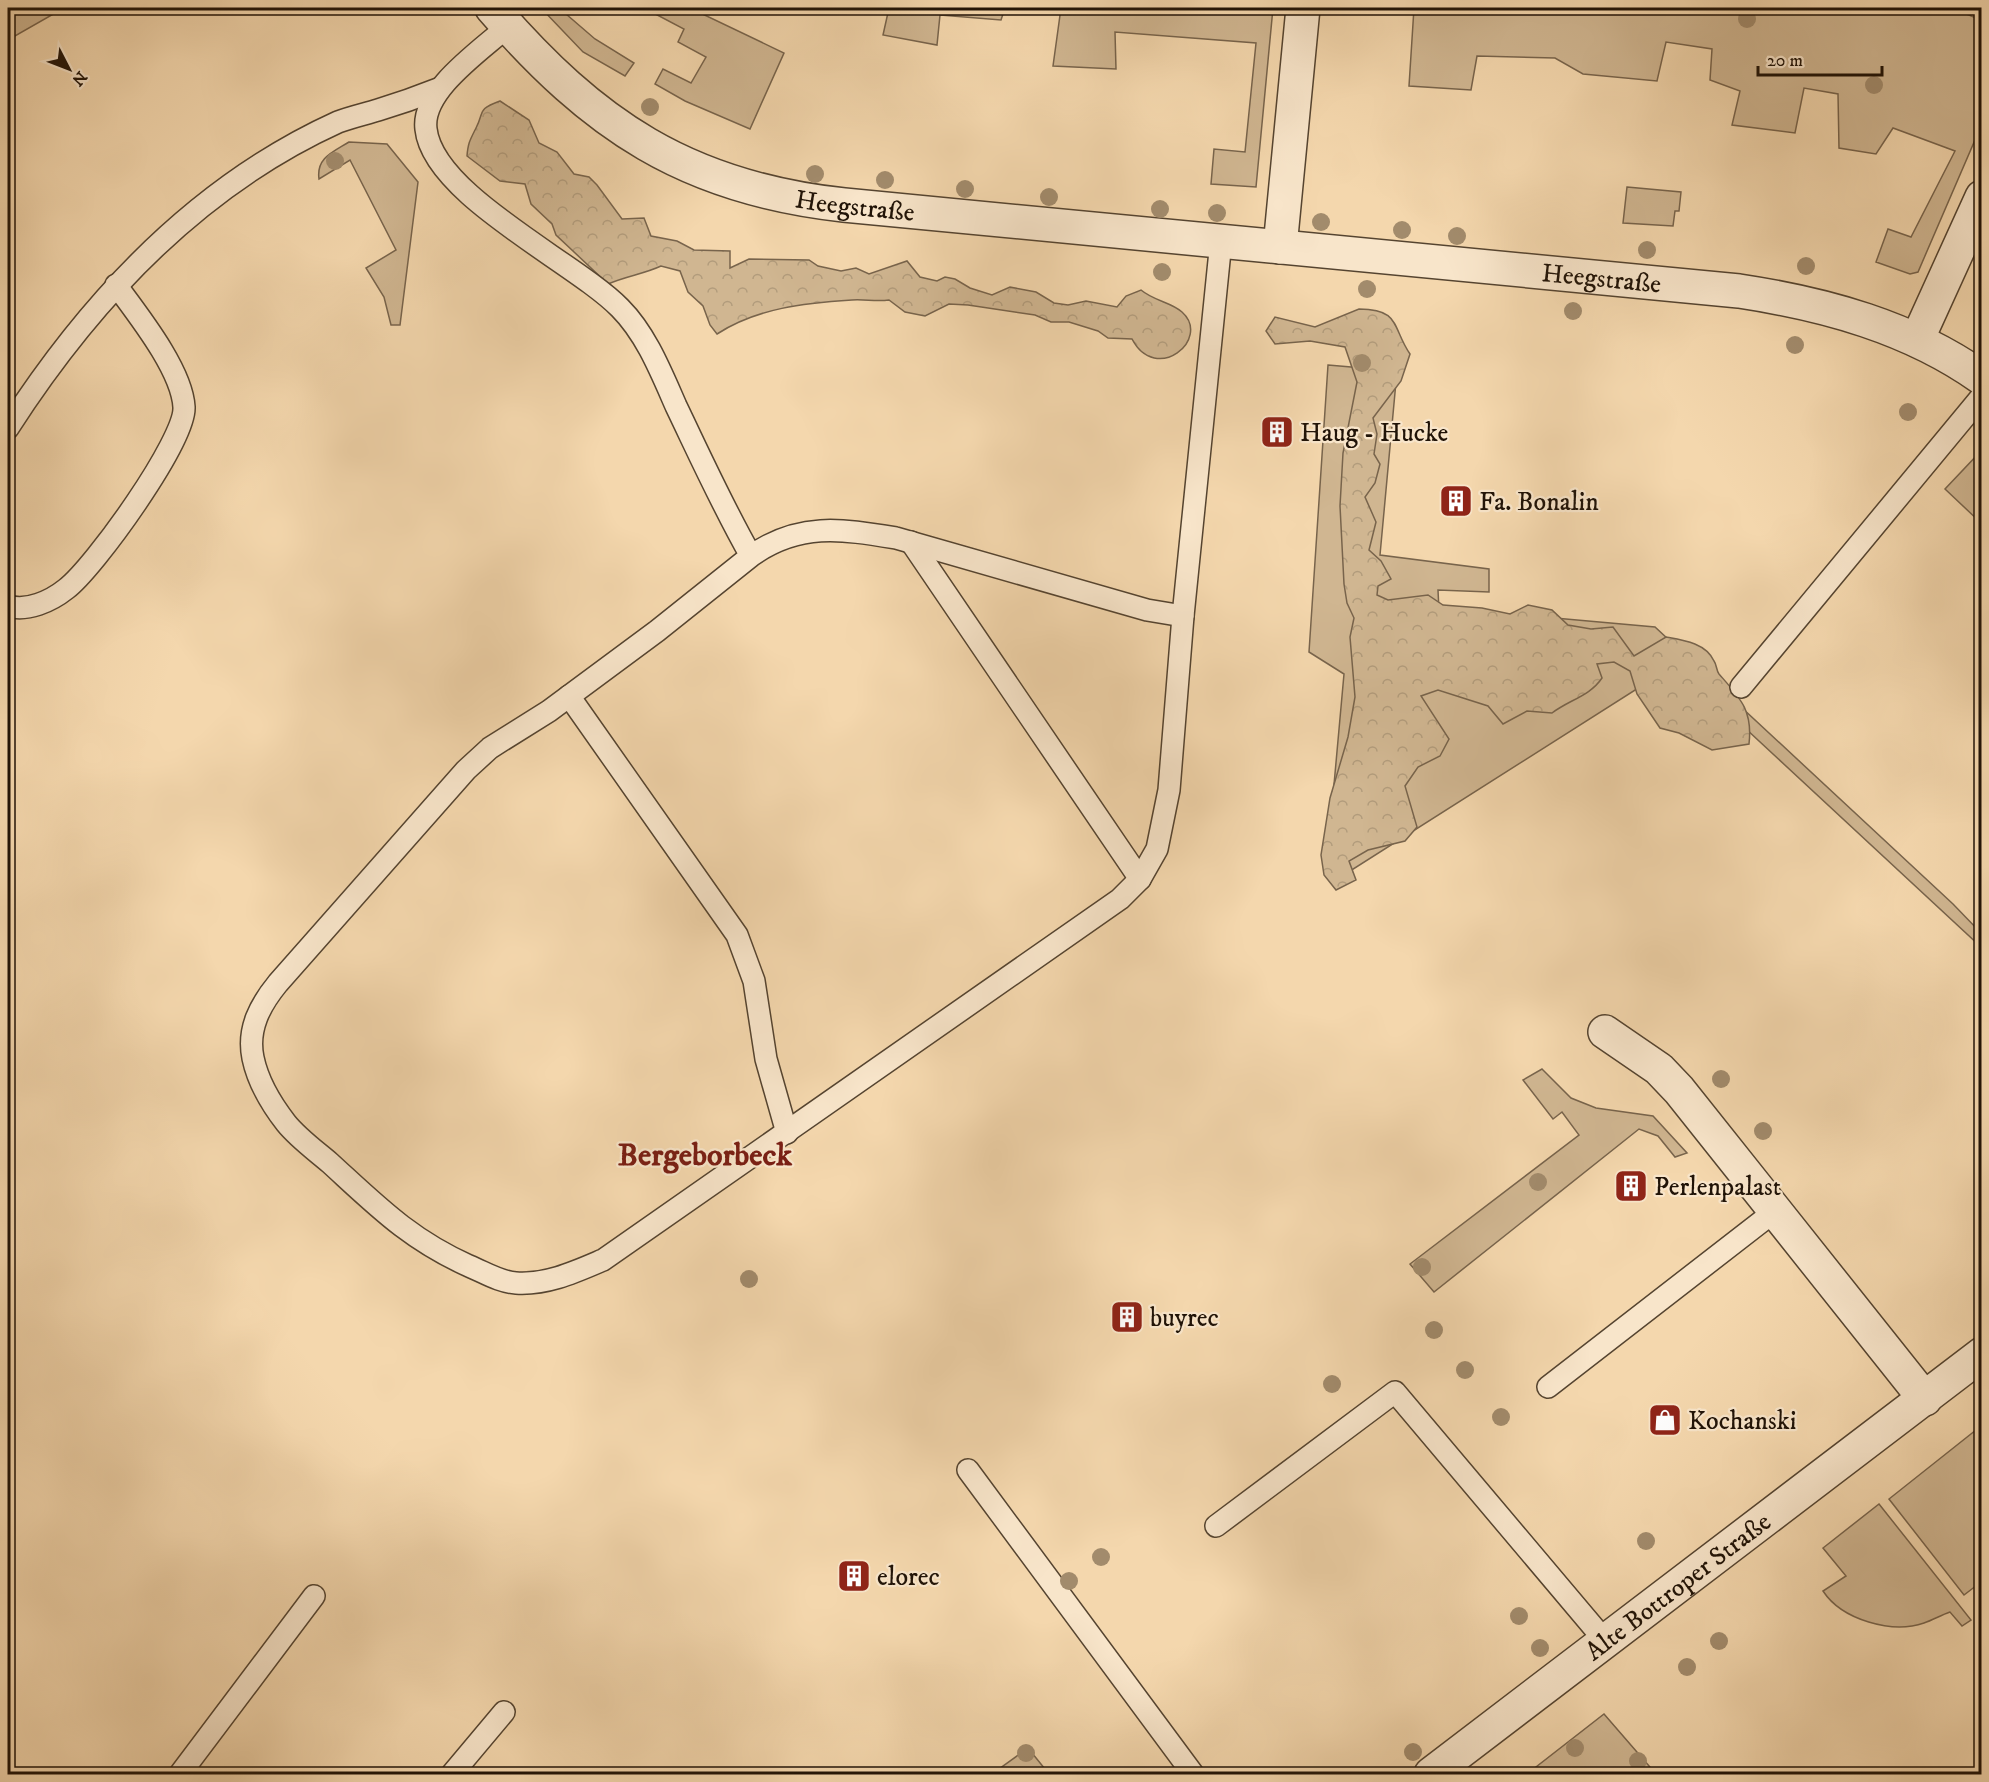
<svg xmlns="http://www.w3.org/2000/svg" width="1989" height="1782" font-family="'IM FELL DW Pica',serif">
<defs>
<pattern id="forest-crowns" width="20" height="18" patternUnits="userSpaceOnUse" patternTransform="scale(1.5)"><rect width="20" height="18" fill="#d0b691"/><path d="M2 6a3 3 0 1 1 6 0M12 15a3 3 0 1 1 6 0" fill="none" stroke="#b29c7c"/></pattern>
</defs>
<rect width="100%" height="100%" fill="#f4d7ad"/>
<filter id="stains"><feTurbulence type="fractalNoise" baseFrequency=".00333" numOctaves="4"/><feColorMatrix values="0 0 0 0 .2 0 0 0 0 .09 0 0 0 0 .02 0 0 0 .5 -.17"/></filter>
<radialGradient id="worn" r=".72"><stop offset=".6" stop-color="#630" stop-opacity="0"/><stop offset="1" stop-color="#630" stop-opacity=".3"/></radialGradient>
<!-- grass -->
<g fill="#d0b691" stroke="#78644c" stroke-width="1.5">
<path d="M 8,8 L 64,8 L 8,40 Z"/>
<path d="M 541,8 L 559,8 L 595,39 L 634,63 L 625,76 L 583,52 Z"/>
<path d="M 644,8 L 690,8 L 784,53 L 750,129 L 685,101 L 655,84 L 663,69 L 691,83 L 706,57 L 678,42 L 684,29 Z"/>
<path d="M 889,8 L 1005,8 L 1001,20 L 940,15 L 937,45 L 883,35 Z"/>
<path d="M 1061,8 L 1273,8 L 1256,187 L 1211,184 L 1214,149 L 1245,152 L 1256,43 L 1115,32 L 1116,69 L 1053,66 Z"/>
<path d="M 1414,8 L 1952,8 L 1981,20 L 1981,126 L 1918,272 L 1910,274 L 1876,262 L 1888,229 L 1911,237 L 1955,151 L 1893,128 L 1876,154 L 1839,148 L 1838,94 L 1804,88 L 1795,133 L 1732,125 L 1740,91 L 1710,80 L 1712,49 L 1666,42 L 1657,81 L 1583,74 L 1555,58 L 1477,56 L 1471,90 L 1409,86 Z"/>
<path d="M 349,142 L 387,144 L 418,182 L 400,325 L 391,325 L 384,297 L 366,268 L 396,250 L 350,160 L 319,179 C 316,158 333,152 349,142 Z"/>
<path d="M 1627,187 L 1681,192 L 1679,211 L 1675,211 L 1673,226 L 1623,223 Z"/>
<path d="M 1328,365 L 1397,371 L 1380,555 L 1489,569 L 1489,592 L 1438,590 L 1439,611 L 1510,614 L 1655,627 L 1953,904 L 1981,933 L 1981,947 L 1676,664 L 1347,873 L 1328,851 L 1344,674 L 1309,652 Z"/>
<path d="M 1981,451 L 1981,523 L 1945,489 Z"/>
<path d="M 1542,1069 L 1571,1098 L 1596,1108 L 1653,1116 L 1687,1153 L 1675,1157 L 1658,1136 L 1639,1129 L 1434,1292 L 1410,1264 L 1579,1135 L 1562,1112 L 1553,1119 L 1523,1080 Z"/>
<path d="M 1981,1426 L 1981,1582 L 1964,1595 L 1889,1499 Z"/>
<path d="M 1879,1504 L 1971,1620 L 1962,1626 L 1950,1612 C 1941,1615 1933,1620 1924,1623 C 1892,1634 1842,1620 1823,1591 L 1846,1576 L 1823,1548 Z"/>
<path d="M 1604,1714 L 1656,1774 L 1527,1774 Z"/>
<path d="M 1028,1748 L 1049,1774 L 992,1774 Z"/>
</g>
<!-- forest -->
<g fill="url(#forest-crowns)" stroke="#78644c" stroke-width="1.5">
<path d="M 500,101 L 529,120 L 539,143 L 557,152 L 574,174 L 589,177 L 597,185 L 622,219 L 644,218 L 651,236 L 677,241 L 694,250 L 730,251 L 730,268 L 749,259 L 809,260 L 818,266 L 841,271 L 856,268 L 869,274 L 907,261 L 920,277 L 937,281 L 945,277 L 955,279 L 970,288 L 992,295 L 1010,287 L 1036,292 L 1054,303 L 1068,305 L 1086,301 L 1117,307 L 1126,296 L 1141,290 C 1154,301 1171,302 1182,312 C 1212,339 1156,385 1132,339 L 1108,338 L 1098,331 L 1069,322 L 1051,322 L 1035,315 L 968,305 L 949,304 L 925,316 L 905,312 L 889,300 C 876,302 865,299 852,300 C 805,303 757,308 717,334 L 710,325 L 703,306 L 688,292 L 680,271 L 661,266 C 644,274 626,276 608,284 L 556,235 L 552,224 L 531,204 L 525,184 L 500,181 L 467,156 C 468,143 470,140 476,128 C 485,111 476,110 500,101 Z"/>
<path d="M 1359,309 C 1401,309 1392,328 1410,354 L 1401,381 L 1373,418 L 1377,434 L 1374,454 L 1380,464 L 1375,483 L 1365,497 L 1376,522 L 1369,550 L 1381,561 L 1391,579 L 1378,586 L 1377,595 L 1388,600 L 1428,595 L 1443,605 L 1482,608 L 1510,614 L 1528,605 L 1552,610 L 1568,625 L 1591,629 L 1613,627 L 1634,656 L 1666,637 C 1683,640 1706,643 1714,661 C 1717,665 1716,670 1719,674 C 1740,698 1753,710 1749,744 L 1712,750 L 1679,733 L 1660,728 L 1637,694 L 1630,671 L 1614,662 L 1597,664 L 1602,678 C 1590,696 1569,700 1552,713 L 1527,711 L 1503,724 L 1488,706 L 1438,690 L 1421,696 L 1449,739 L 1440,756 L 1418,767 L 1405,786 L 1417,827 L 1405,841 L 1368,850 L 1349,861 L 1356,880 L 1336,890 L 1324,875 L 1321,855 L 1330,798 L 1348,737 L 1355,697 L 1350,637 L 1354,618 L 1347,603 L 1344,584 L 1340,506 L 1343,453 L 1357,382 L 1345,347 L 1310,341 L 1275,344 L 1266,331 L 1275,317 L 1315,327 Z"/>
</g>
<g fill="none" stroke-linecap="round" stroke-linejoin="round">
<defs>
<g id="service">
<path d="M 508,26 C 482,50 421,90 426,129 C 433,195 575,262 620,308 C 646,334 661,372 676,406 C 700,456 723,507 751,556 C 799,522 841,529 896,538 L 1147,610 L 1183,616 L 1169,790 L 1157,849 L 1140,879 L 1120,899 L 603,1260 C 575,1272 547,1285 516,1283 C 499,1282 484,1272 469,1266 C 409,1239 377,1206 330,1163 C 316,1151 298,1138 286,1123 C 272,1105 258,1082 253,1058 C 247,1029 260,1005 278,983 L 466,770 L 490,748 L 549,711 L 657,631 L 751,556"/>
<path d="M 8,428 C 91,299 197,186 338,122 C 351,117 365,114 378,110 C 398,104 418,97 438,89"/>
<path d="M 911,542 L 1140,879"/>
<path d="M 8,606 C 27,612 51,601 66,589 C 94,568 186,440 184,407 C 182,370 138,315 116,285"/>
<path d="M 1183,616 L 1221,241"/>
<path d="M 1741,687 L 1982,396"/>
<path d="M 569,696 L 737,935 L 754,981 L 766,1059 L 787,1133"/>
<path d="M 1548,1387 L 1775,1211"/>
<path d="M 968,1470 L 1193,1774"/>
<path d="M 1216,1526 L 1395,1392 L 1606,1642"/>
<path d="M 180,1774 L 314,1596"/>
<path d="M 452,1774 L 504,1712"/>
</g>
<g id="minor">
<path d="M 1280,247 L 1303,8"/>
<path d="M 1917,340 L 1982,197"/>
<path d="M 1605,1032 L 1659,1069 L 1679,1090 L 1925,1399"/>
</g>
<g id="tertiary">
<path id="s1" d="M 492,8 C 593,125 686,188 844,205 L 1739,291 C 1825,304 1910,327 1982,378"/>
<path id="s2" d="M 1431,1774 L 1982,1354"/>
</g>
</defs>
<!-- service casing -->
<use href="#service" stroke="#554430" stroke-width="24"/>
<!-- minor casing -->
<use href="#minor" stroke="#554430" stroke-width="36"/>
<!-- tertiary casing -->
<use href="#tertiary" stroke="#554430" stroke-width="36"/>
<!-- service -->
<use href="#service" stroke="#f8e5ca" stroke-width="21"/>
<!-- minor -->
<use href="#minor" stroke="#f8e5ca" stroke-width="33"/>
<!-- tertiary -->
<use href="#tertiary" stroke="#f8e5ca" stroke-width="33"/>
</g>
<!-- trees -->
<g fill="#a28b6c">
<circle cx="1747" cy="19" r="9"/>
<circle cx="1874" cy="85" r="9"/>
<circle cx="650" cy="107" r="9"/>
<circle cx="335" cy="161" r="9"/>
<circle cx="815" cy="174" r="9"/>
<circle cx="885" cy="180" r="9"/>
<circle cx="965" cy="189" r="9"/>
<circle cx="1049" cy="197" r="9"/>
<circle cx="1160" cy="209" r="9"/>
<circle cx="1217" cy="213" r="9"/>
<circle cx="1321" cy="222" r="9"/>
<circle cx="1402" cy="230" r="9"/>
<circle cx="1457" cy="236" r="9"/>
<circle cx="1647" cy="250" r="9"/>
<circle cx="1806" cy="266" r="9"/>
<circle cx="1162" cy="272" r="9"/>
<circle cx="1367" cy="289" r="9"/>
<circle cx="1573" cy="311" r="9"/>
<circle cx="1795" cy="345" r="9"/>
<circle cx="1362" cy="363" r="9"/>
<circle cx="1908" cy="412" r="9"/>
<circle cx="1721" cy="1079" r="9"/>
<circle cx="1763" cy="1131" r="9"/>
<circle cx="1538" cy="1182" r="9"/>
<circle cx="1422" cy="1267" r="9"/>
<circle cx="749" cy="1279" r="9"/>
<circle cx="1434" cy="1330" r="9"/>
<circle cx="1465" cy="1370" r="9"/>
<circle cx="1332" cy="1384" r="9"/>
<circle cx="1501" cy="1417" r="9"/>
<circle cx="1646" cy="1541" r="9"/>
<circle cx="1101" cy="1557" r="9"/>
<circle cx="1069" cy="1581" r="9"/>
<circle cx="1519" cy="1616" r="9"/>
<circle cx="1719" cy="1641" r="9"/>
<circle cx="1540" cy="1648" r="9"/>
<circle cx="1687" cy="1667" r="9"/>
<circle cx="1575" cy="1748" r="9"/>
<circle cx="1413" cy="1752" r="9"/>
<circle cx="1026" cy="1753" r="9"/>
<circle cx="1638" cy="1761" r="9"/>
</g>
<!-- icons -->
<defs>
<symbol id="building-square" viewBox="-11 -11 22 22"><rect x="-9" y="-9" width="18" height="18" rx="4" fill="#8f2418" stroke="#f8e5ca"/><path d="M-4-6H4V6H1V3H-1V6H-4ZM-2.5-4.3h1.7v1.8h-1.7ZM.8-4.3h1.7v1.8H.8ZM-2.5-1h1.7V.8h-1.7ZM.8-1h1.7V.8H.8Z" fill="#fff"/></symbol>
<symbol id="shop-square" viewBox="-11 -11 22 22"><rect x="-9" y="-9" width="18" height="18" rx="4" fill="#8f2418" stroke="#f8e5ca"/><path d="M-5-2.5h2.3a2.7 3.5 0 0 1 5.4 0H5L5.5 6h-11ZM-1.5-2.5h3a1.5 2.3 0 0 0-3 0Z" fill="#fff"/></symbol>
</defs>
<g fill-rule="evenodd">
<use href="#building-square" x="1258" y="413" width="38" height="38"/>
<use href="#building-square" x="1437" y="482" width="38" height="38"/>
<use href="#building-square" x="1612" y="1167" width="38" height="38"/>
<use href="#building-square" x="1108" y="1298" width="38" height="38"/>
<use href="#shop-square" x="1646" y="1401" width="38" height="38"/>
<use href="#building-square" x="835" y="1557" width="38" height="38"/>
</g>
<g text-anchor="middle" stroke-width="4.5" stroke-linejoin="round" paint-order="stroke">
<!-- street labels -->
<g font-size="26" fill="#201307" stroke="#f8e5ca">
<text dy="9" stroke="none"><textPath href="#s1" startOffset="426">Heegstraße</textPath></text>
<text dy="9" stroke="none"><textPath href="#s1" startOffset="1176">Heegstraße</textPath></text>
<text dy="9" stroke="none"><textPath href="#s2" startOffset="310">Alte Bottroper Straße</textPath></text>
</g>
<!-- poi labels -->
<g font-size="26" fill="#201307" stroke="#f8e5ca" text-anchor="start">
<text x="1300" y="441">Haug - Hucke</text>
<text x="1479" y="510">Fa. Bonalin</text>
<text x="1654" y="1195">Perlenpalast</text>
<text x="1150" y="1326">buyrec</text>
<text x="1688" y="1429">Kochanski</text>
<text x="877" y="1585">elorec</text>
</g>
<!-- district labels -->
<g font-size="32" font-weight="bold" fill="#7a1f14" stroke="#f8e5ca">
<text x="705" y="1165">Bergeborbeck</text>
</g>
</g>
<!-- margin -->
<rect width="1989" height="1782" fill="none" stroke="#f4d7ad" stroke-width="30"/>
<rect x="9" y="9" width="1971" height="1764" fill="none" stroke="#201307" stroke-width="3"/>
<rect x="15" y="15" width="1959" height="1752" fill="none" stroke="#201307" stroke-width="1.5"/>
<!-- north arrow -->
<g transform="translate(69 69) rotate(132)" stroke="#f8e5ca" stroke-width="4.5" paint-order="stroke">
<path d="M0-4.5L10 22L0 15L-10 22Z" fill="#201307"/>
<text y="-9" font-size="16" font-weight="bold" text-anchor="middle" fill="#201307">N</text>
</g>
<!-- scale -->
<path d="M1758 66v9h124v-9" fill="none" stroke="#201307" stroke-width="3"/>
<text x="1767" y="66" font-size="18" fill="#201307" stroke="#f8e5ca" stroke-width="4.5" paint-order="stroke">20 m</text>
<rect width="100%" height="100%" filter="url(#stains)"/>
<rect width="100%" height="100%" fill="url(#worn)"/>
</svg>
